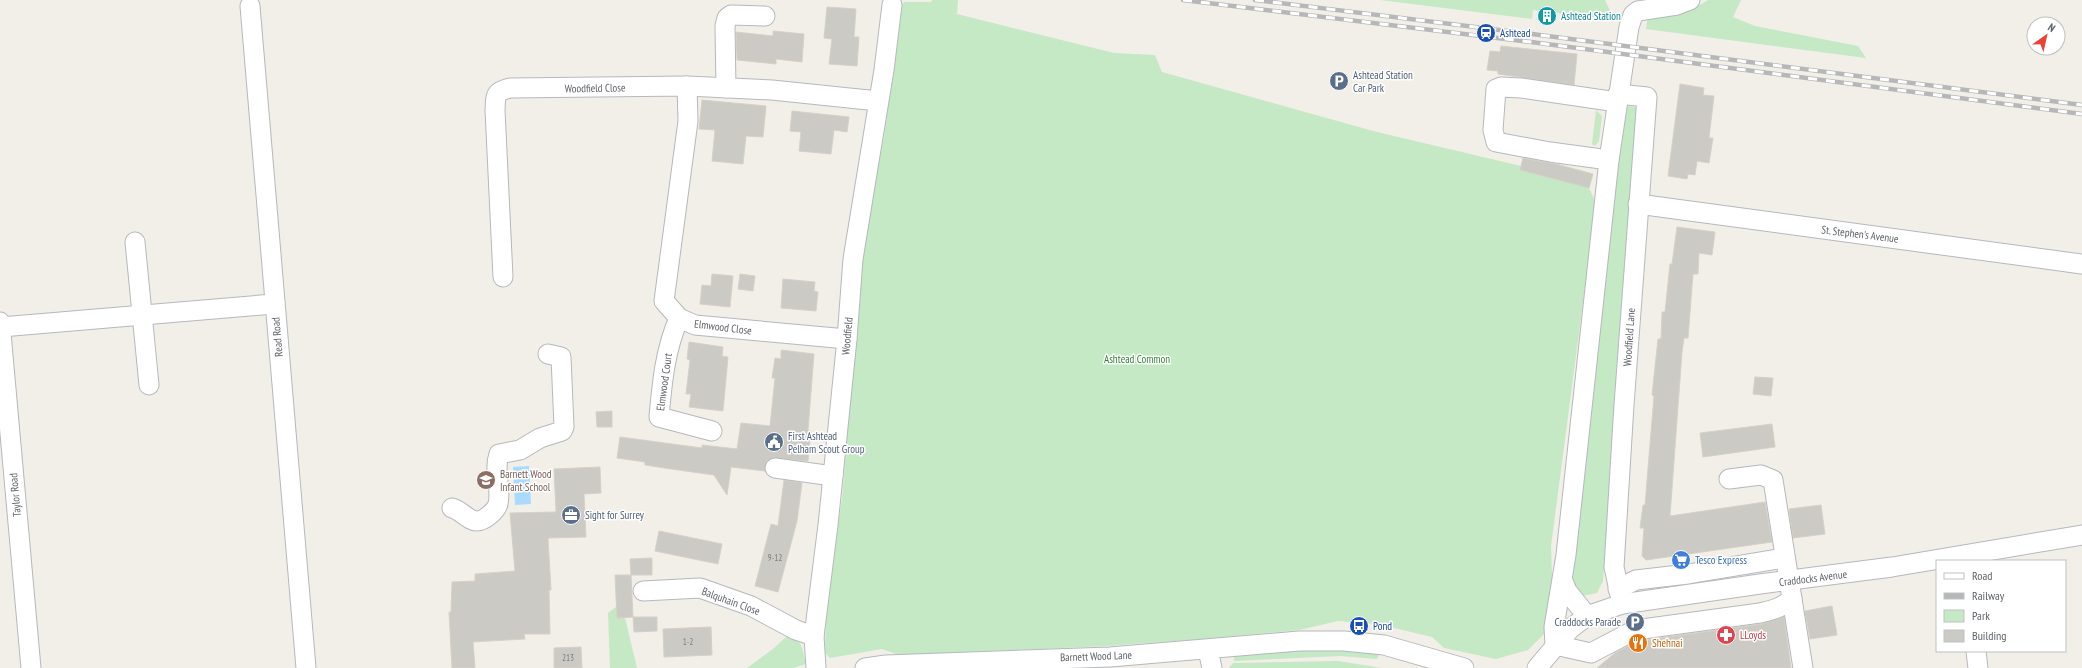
<svg xmlns="http://www.w3.org/2000/svg" width="2082" height="668" font-family="'PT Sans Narrow',sans-serif">
<rect width="100%" height="100%" fill="#f1efe8"/>
<!-- green -->
<g fill="#c5e8c5">
<path d="M 932,0 L 958,0 L 957,14 L 1114,53 L 1155,55 L 1162,72 L 1377,132 L 1521,166 L 1520,170 L 1589,188 L 1596,203 L 1551,546 L 1553,604 L 1549,629 L 1528,650 L 1496,659 L 1444,648 L 1432,637 L 1377,624 L 1338,621 L 1299,630 L 1203,639 L 1106,646 L 899,655 L 882,649 L 830,658 L 825,653 L 826,606 L 842,499 L 864,235 L 884,137 L 901,4 L 905,2 L 931,2 Z"/>
<path d="M 1380,0 L 1605,0 L 1613,17 L 1589,17 L 1533,10 L 1532,19 Z"/>
<path d="M 1708,0 L 1741,0 L 1733,17 L 1755,26 L 1858,46 L 1866,58 L 1646,29 L 1648,16 C 1668,17 1691,12 1708,0 Z"/>
<path d="M 1628,106 L 1635,107 L 1639,112 L 1603,581 L 1597,593 L 1582,596 L 1573,585 L 1573,560 L 1623,111 Z"/>
<path d="M 1596,110 L 1602,116 L 1599,141 L 1595,146 L 1592,144 Z"/>
<path d="M 616,607 L 617,618 L 625,618 L 637,668 L 610,668 L 608,613 Z"/>
<path d="M 789,634 C 803,641 802,649 806,664 L 793,668 L 747,668 L 773,649 Z"/>
<path d="M 1342,650 L 1379,654 L 1377,659 L 1341,656 L 1234,661 L 1234,656 L 1288,651 Z"/>
<path d="M 1338,661 L 1382,668 L 1229,668 L 1233,663 Z"/>
</g>
<!-- water -->
<path fill="#aadaff" d="M 529,466 L 531,504 L 515,505 L 513,467 Z"/>
<!-- building -->
<g fill="#cccac5" stroke="#d6d1c6">
<path d="M 827,7 L 856,9 L 854,37 L 859,37 L 857,66 L 829,64 L 832,39 L 824,38 Z"/>
<path d="M 773,31 L 804,34 L 802,62 L 776,59 L 776,64 L 737,60 L 736,32 L 773,36 Z"/>
<path d="M 1501,46 L 1577,54 L 1574,85 L 1498,74 L 1498,71 L 1487,70 L 1490,51 L 1500,52 Z"/>
<path d="M 1680,84 L 1704,88 L 1703,95 L 1714,96 L 1709,138 L 1713,138 L 1709,163 L 1697,161 L 1695,175 L 1688,174 L 1687,179 L 1668,176 Z"/>
<path d="M 702,100 L 766,106 L 763,137 L 746,136 L 743,164 L 712,161 L 715,130 L 699,129 Z"/>
<path d="M 792,111 L 849,117 L 847,132 L 834,130 L 831,154 L 799,151 L 801,132 L 790,131 Z"/>
<path d="M 1523,158 L 1556,164 L 1593,174 L 1589,188 L 1520,170 Z"/>
<path d="M 1677,227 L 1715,232 L 1712,255 L 1699,253 L 1698,274 L 1693,274 L 1688,338 L 1684,338 L 1682,352 L 1670,516 L 1765,502 L 1772,542 L 1646,560 L 1642,556 L 1644,528 L 1640,528 L 1643,505 L 1645,505 L 1654,396 L 1652,395 L 1658,339 L 1661,339 L 1662,312 L 1665,312 L 1670,264 L 1672,264 Z"/>
<path d="M 712,274 L 733,276 L 730,307 L 700,304 L 702,285 L 711,286 Z"/>
<path d="M 740,274 L 755,276 L 753,291 L 738,289 Z"/>
<path d="M 783,279 L 815,282 L 814,291 L 818,292 L 816,311 L 781,308 Z"/>
<path d="M 689,342 L 723,347 L 722,356 L 728,357 L 723,411 L 689,407 L 691,394 L 686,394 L 690,360 L 687,359 Z"/>
<path d="M 781,350 L 814,354 L 808,430 L 811,431 L 808,461 L 771,458 L 766,462 L 765,471 L 731,467 L 727,495 L 714,475 L 671,469 L 645,465 L 645,462 L 617,458 L 620,437 L 702,448 L 702,445 L 737,449 L 741,423 L 770,426 L 775,378 L 772,378 L 775,358 L 781,359 Z"/>
<path d="M 1755,377 L 1773,378 L 1771,396 L 1753,394 Z"/>
<path d="M 612,411 L 612,427 L 597,427 L 596,412 Z"/>
<path d="M 1772,424 L 1775,447 L 1703,457 L 1700,433 Z"/>
<path d="M 600,467 L 601,493 L 584,494 L 586,537 L 548,538 L 551,590 L 549,590 L 550,634 L 524,634 L 525,639 L 473,642 L 475,668 L 452,668 L 449,612 L 451,612 L 452,582 L 475,581 L 475,574 L 515,571 L 510,513 L 556,512 L 554,469 Z"/>
<path d="M 784,480 L 802,483 L 797,521 L 778,592 L 755,586 L 771,524 L 778,526 Z"/>
<path d="M 1821,505 L 1825,534 L 1793,538 L 1789,509 Z"/>
<path d="M 659,531 L 722,544 L 718,564 L 655,551 Z"/>
<path d="M 652,558 L 652,575 L 631,575 L 630,559 Z"/>
<path d="M 615,575 L 631,575 L 633,617 L 657,617 L 657,631 L 634,632 L 633,617 L 617,618 Z"/>
<path d="M 1832,606 L 1837,635 L 1810,639 L 1805,611 Z"/>
<path d="M 1784,617 L 1791,668 L 1597,668 L 1615,653 L 1638,641 L 1762,624 Z"/>
<path d="M 711,627 L 712,655 L 664,657 L 663,629 Z"/>
<path d="M 581,647 L 582,668 L 554,668 L 554,648 Z"/>
</g>
<g fill="none" stroke-linecap="round" stroke-linejoin="round">
<defs>
<g id="minor">
<path d="M 250,6 L 306,668"/>
<path d="M 687,86 L 688,121 L 664,301 L 679,318 L 695,325 L 847,339"/>
<path d="M 726,88 L 725,26 L 727,18 L 731,15 L 765,16"/>
<path d="M 1618,94 L 1647,97 L 1624,405 L 1614,567 L 1622,604"/>
<path d="M 1609,160 L 1550,152 L 1496,142 L 1493,130 L 1496,89 L 1501,87 L 1521,88 L 1617,102"/>
<path d="M 1638,204 L 2082,264"/>
<path d="M 135,242 L 149,385"/>
<path d="M 503,277 L 495,110 C 496,95 494,92 510,88 L 687,86 L 772,90 L 878,101"/>
<path d="M 679,318 C 665,350 662,383 659,417 L 712,431"/>
<path d="M 0,322 L 31,668"/>
<path d="M 1,327 L 273,304"/>
<path d="M 775,468 L 833,476"/>
<path d="M 1729,479 L 1761,475 L 1773,480 L 1803,668"/>
<path d="M 452,508 C 461,510 468,521 477,521 C 484,521 496,511 498,504 C 502,489 493,471 499,454 L 520,450 L 540,438 L 562,431 L 564,427 L 561,357 L 548,354"/>
<path d="M 1563,581 L 1567,591 L 1587,616"/>
<path d="M 1618,589 L 1636,580 L 1688,574 L 1784,558"/>
<path d="M 643,591 L 700,588 L 751,606 L 796,630 L 814,636"/>
<path d="M 1555,645 L 1554,627 L 1566,555 L 1609,160 L 1629,27 L 1633,15 L 1638,11 L 1677,5 L 1690,0"/>
<path d="M 1555,645 L 1591,653 L 1635,630 L 1760,613 C 1772,610 1783,608 1792,598"/>
<path d="M 1208,650 L 1212,668"/>
<path d="M 1976,651 L 1978,668"/>
<path d="M 816,668 L 814,636 L 828,525 L 847,339 L 853,259 L 884,70 L 892,5"/>
<path d="M 865,668 L 886,665 L 1110,657 L 1299,641 L 1344,641 L 1384,645 L 1464,668"/>
<path d="M 1537,668 L 1570,629 L 1587,616 L 1622,604 L 1760,584 L 1892,567 L 2082,535"/>
</g>
</defs>
<!-- minor casing -->
<use href="#minor" stroke="#b5b8bc" stroke-width="21"/>
<!-- minor -->
<use href="#minor" stroke="#fff" stroke-width="19"/>
<defs>
<g id="rail">
<path d="M 1183,0 L 1531,42 L 2082,114"/>
<path d="M 1255,0 L 1532,34 L 2082,105"/>
</g>
</defs>
<!-- rail casing -->
<use href="#rail" stroke="#b6b7b8" stroke-width="4.5"/>
<!-- rail -->
<use href="#rail" stroke="#fff" stroke-width="3" stroke-dasharray="9" stroke-linecap="butt"/>
</g>
<!-- icons -->
<defs>
<symbol id="building-disc" viewBox="-11 -11 22 22"><circle r="9.5" fill="#0f9aa8" stroke="#fff"/><path d="M-4-6H4V6H1V3H-1V6H-4ZM-2.5-4.3h1.7v1.8h-1.7ZM.8-4.3h1.7v1.8H.8ZM-2.5-1h1.7V.8h-1.7ZM.8-1h1.7V.8H.8Z" fill="#fff"/></symbol>
<symbol id="station-disc" viewBox="-11 -11 22 22"><circle r="9.5" fill="#1a4fb4" stroke="#fff"/><path d="M-3-6H3Q5-6 5-4V2Q5 4 3 4L4.5 6H3L1.5 4h-3L-3 6H-4.5L-3 4Q-5 4-5 2V-4Q-5-6-3-6ZM-3.5-4v3h7v-3ZM-3.5 1v1.5H-2V1ZM2 1v1.5H3.5V1Z" fill="#fff"/></symbol>
<symbol id="parking-disc" viewBox="-11 -11 22 22"><circle r="9.5" fill="#5c6f8a" stroke="#fff"/><path d="M-3.5-5.5H1a3.5 3.5 0 0 1 0 7H-1V5.5H-3.5ZM-1-3.4V-.6H.8a1.4 1.4 0 0 0 0-2.8Z" fill="#fff"/></symbol>
<symbol id="civic-disc" viewBox="-11 -11 22 22"><circle r="9.5" fill="#5c6f8a" stroke="#fff"/><path d="M-.6-6.5H3V-4.5H.6V-3L4-1V1h2V6H-6V1h2V-1L-.6-3ZM-1.2 2.5V6h2.4V2.5Z" fill="#fff"/></symbol>
<symbol id="school-disc" viewBox="-11 -11 22 22"><circle r="9.5" fill="#8d6e63" stroke="#fff"/><path d="M0-5L7-2L0 1L-7-2ZM-4 1L0 2.5L4 1V4Q0 6-4 4Z" fill="#fff"/></symbol>
<symbol id="office-disc" viewBox="-11 -11 22 22"><circle r="9.5" fill="#5c6f8a" stroke="#fff"/><path d="M-6-3h4V-5.5h4V-3h4V5H-6ZM-1-4.5V-3h2v-1.5ZM-6 0V1H6V0Z" fill="#fff"/></symbol>
<symbol id="supermarket-disc" viewBox="-11 -11 22 22"><circle r="9.5" fill="#3f7fe0" stroke="#fff"/><path d="M-6-5.5h2.5l.6 2H6L4.5 2H-2.5L-4.4-4H-6ZM-1.5 3.2a1.3 1.3 0 1 0 .1 0ZM3 3.2a1.3 1.3 0 1 0 .1 0Z" fill="#fff"/></symbol>
<symbol id="bus-disc" viewBox="-11 -11 22 22"><circle r="9.5" fill="#1a4fb4" stroke="#fff"/><path d="M-5-6H5V4H4V6H2V4H-2V6H-4V4H-5ZM-3.5-4V0h7V-4ZM-3.5 1.2v1.5H-2V1.2ZM2 1.2v1.5H3.5V1.2Z" fill="#fff"/></symbol>
<symbol id="pharmacy-disc" viewBox="-11 -11 22 22"><circle r="9.5" fill="#e0444e" stroke="#fff"/><path d="M-2-6h4v4h4v4h-4v4h-4v-4h-4v-4h4Z" fill="#fff"/></symbol>
<symbol id="restaurant-disc" viewBox="-11 -11 22 22"><circle r="9.5" fill="#e8710a" stroke="#fff"/><path d="M-5-6h1v4h1v-4h1v4h1v-4h1v5L-1.5 .5V6h-2V.5L-5-1ZM5-6V6H3V1.5H1.5Q1.5-4 5-6Z" fill="#fff"/></symbol>
</defs>
<g fill-rule="evenodd">
<use href="#building-disc" x="1536" y="5" width="22" height="22"/>
<use href="#station-disc" x="1475" y="22" width="22" height="22"/>
<use href="#parking-disc" x="1328" y="70" width="22" height="22"/>
<use href="#civic-disc" x="763" y="431" width="22" height="22"/>
<use href="#school-disc" x="475" y="469" width="22" height="22"/>
<use href="#office-disc" x="560" y="504" width="22" height="22"/>
<use href="#supermarket-disc" x="1670" y="549" width="22" height="22"/>
<use href="#parking-disc" x="1624" y="611" width="22" height="22"/>
<use href="#bus-disc" x="1348" y="615" width="22" height="22"/>
<use href="#pharmacy-disc" x="1715" y="624" width="22" height="22"/>
<use href="#restaurant-disc" x="1627" y="632" width="22" height="22"/>
</g>
<g text-anchor="middle" stroke-width="3" stroke-linejoin="round" paint-order="stroke">
<!-- number labels -->
<g font-size="9" fill="#7a7d7f">
<text x="775" y="561">9-12</text>
<text x="688" y="645">1-2</text>
<text x="568" y="661">213</text>
</g>
<!-- culture labels -->
<g font-size="11" fill="#0d838f" stroke="#fff" text-anchor="start">
<text x="1561" y="20">Ashtead Station</text>
</g>
<!-- transit labels -->
<g font-size="11" fill="#164399" stroke="#fff" text-anchor="start">
<text x="1500" y="37">Ashtead</text>
<text x="1373" y="630">Pond</text>
</g>
<!-- service labels -->
<g font-size="11" fill="#4e5e75" stroke="#fff" text-anchor="start">
<text x="1353" y="79">Ashtead Station<tspan x="1353" dy="13">Car Park</tspan></text>
<text x="788" y="440">First Ashtead<tspan x="788" dy="13">Pelham Scout Group</tspan></text>
<text x="585" y="519">Sight for Surrey</text>
<text x="1621" y="626" text-anchor="end">Craddocks Parade</text>
</g>
<!-- street labels -->
<g font-size="11" fill="#5f6368" stroke="#fff">
<text transform="translate(595 88) rotate(-1)" y="4">Woodfield Close</text>
<text transform="translate(1860 234) rotate(7)" y="4">St. Stephen's Avenue</text>
<text transform="translate(723 327) rotate(7)" y="4">Elmwood Close</text>
<text transform="translate(847 336) rotate(-85)" y="4">Woodfield</text>
<text transform="translate(277 337) rotate(-95)" y="4">Read Road</text>
<text transform="translate(1629 337) rotate(-86)" y="4">Woodfield Lane</text>
<text transform="translate(664 382) rotate(-82)" y="4">Elmwood Court</text>
<text transform="translate(15 495) rotate(-95)" y="4">Taylor Road</text>
<text transform="translate(1813 578) rotate(-7)" y="4">Craddocks Avenue</text>
<text transform="translate(731 601) rotate(20)" y="4">Balquhain Close</text>
<text transform="translate(1096 656) rotate(-2)" y="4">Barnett Wood Lane</text>
</g>
<!-- park labels -->
<g font-size="11" fill="#348238" stroke="#fff">
<text x="1137" y="363">Ashtead Common</text>
</g>
<!-- education labels -->
<g font-size="11" fill="#785e54" stroke="#fff" text-anchor="start">
<text x="500" y="478">Barnett Wood<tspan x="500" dy="13">Infant School</tspan></text>
</g>
<!-- shop labels -->
<g font-size="11" fill="#366cbe" stroke="#fff" text-anchor="start">
<text x="1695" y="564">Tesco Express</text>
</g>
<!-- health labels -->
<g font-size="11" fill="#be3a42" stroke="#fff" text-anchor="start">
<text x="1740" y="639">LLoyds</text>
</g>
<!-- food labels -->
<g font-size="11" fill="#c56008" stroke="#fff" text-anchor="start">
<text x="1652" y="647">Shehnai</text>
</g>
</g>
<!-- legend -->
<rect x="1936" y="560" width="130" height="92" fill="#ffffff" stroke="#bfc1c3"/>
<rect x="1944" y="573" width="20" height="6" fill="#ffffff" stroke="#bfc1c3"/>
<text x="1972" y="580" font-size="12" fill="#5f6368">Road</text>
<rect x="1944" y="593" width="20" height="6" fill="#b6b7b8" stroke="#bfc1c3"/>
<text x="1972" y="600" font-size="12" fill="#5f6368">Railway</text>
<rect x="1944" y="610" width="20" height="12" fill="#c5e8c5" stroke="#bfc1c3"/>
<text x="1972" y="620" font-size="12" fill="#5f6368">Park</text>
<rect x="1944" y="630" width="20" height="12" fill="#cccac5" stroke="#bfc1c3"/>
<text x="1972" y="640" font-size="12" fill="#5f6368">Building</text>
<!-- north arrow -->
<g transform="translate(2046 36) rotate(34)"><circle r="19" fill="#ffffff" stroke="#bfc1c3"/>
<path d="M0-3L7 15L0 10L-7 15Z" fill="#ea4335"/>
<text y="-6" font-size="11" font-weight="bold" text-anchor="middle" fill="#5f6368">N</text>
</g>
</svg>
